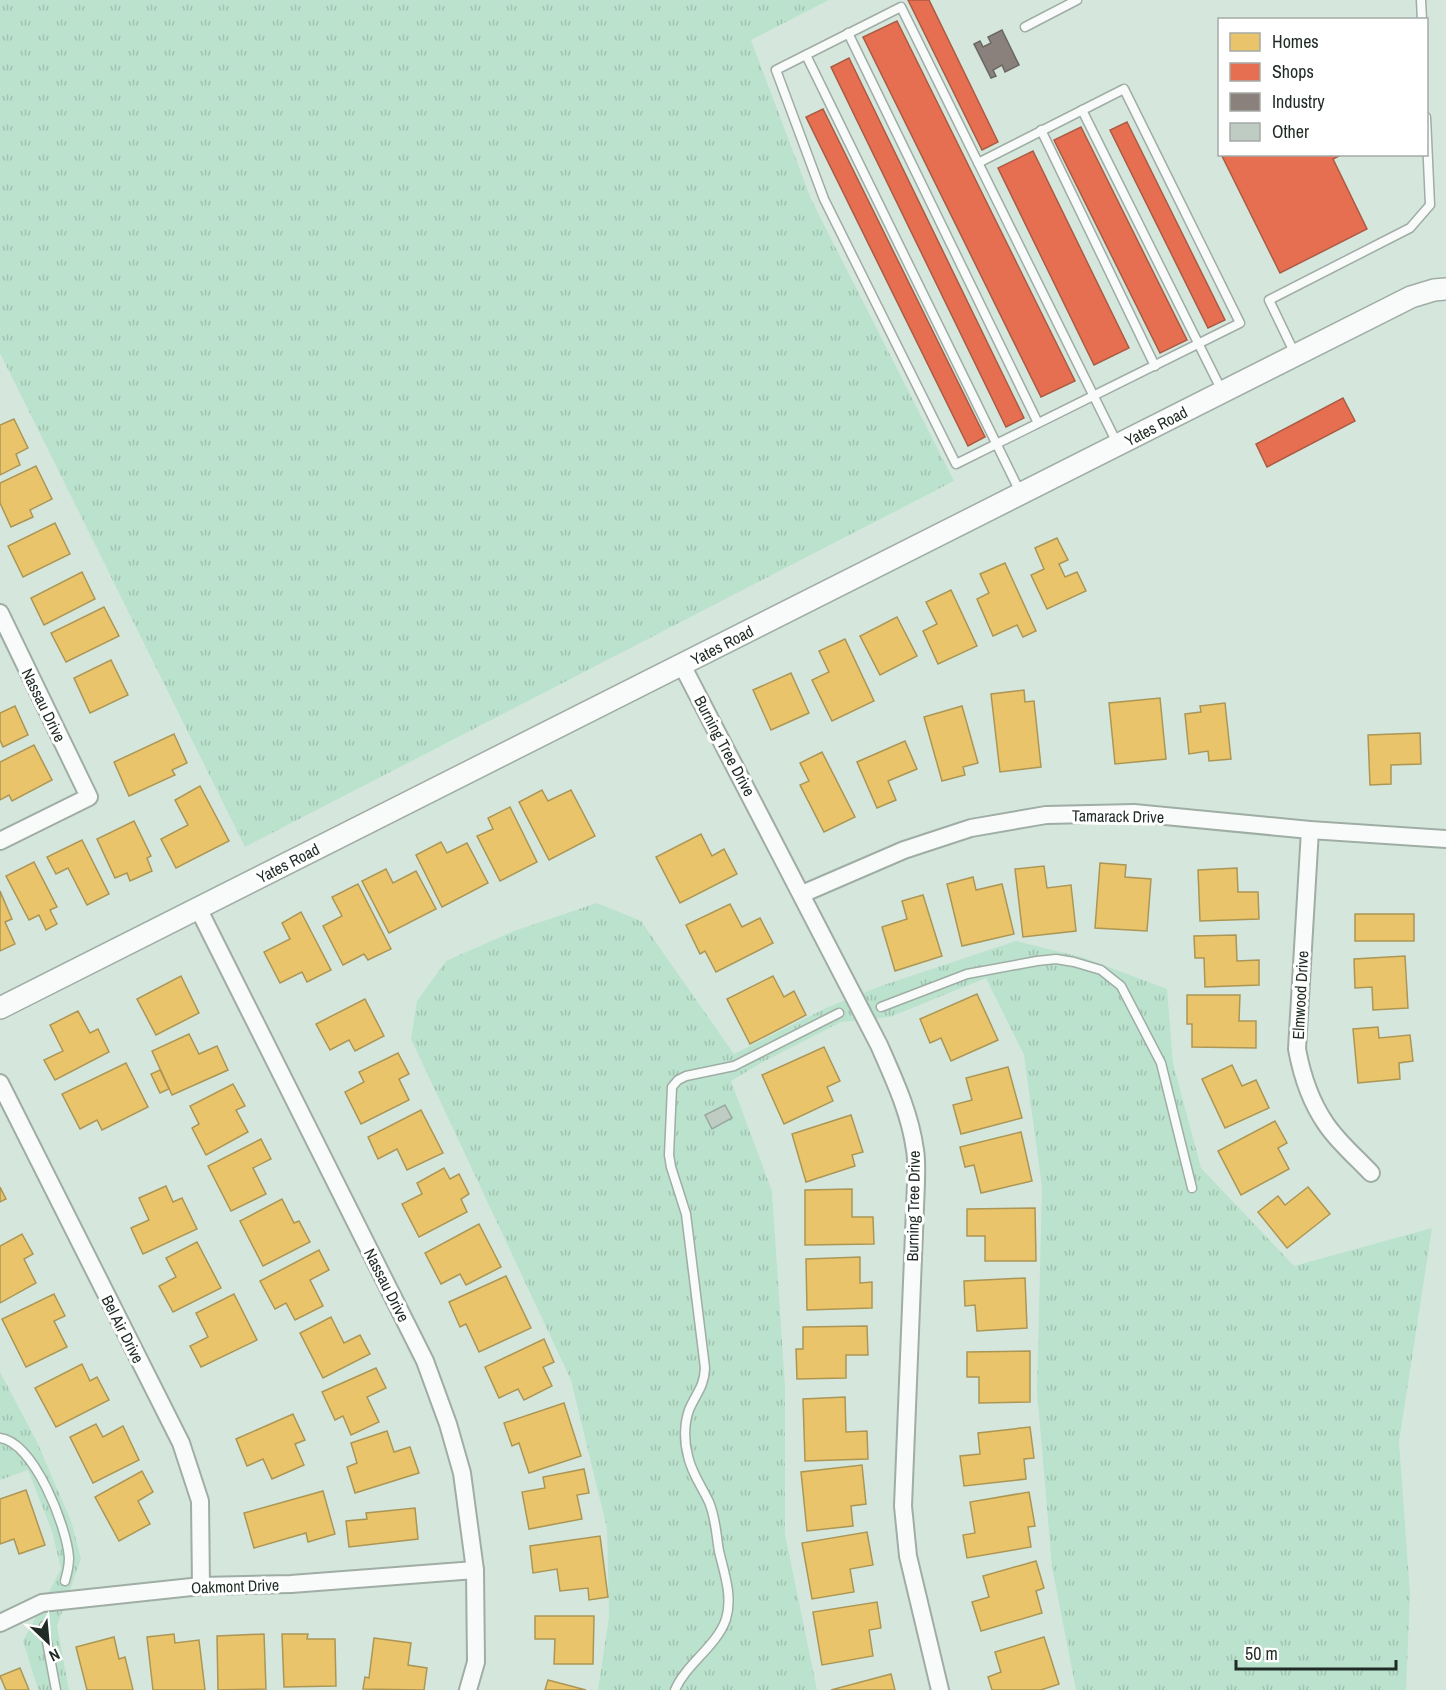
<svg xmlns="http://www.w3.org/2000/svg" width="1446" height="1690" font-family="'Archivo Narrow',sans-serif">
<defs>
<pattern id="grass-tufts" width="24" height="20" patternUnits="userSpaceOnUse" patternTransform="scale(1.5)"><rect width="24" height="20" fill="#bbe2cd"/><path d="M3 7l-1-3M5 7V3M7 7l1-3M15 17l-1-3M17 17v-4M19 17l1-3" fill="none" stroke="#a0c2b0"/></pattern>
</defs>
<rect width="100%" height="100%" fill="#d5e7dd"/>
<!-- grass -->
<g fill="url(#grass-tufts)">
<path d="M 0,0 L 829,0 L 751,40 L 811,199 L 954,481 L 245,847 L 0,353 Z"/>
<path d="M 597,903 L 641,921 L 734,1054 L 826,1008 L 878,987 L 1016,941 L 1085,958 L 1167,989 L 1173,1063 L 1201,1168 L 1294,1266 L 1432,1228 L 1399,1442 L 1410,1594 L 1406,1690 L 1076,1690 L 1052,1567 L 1037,1391 L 1042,1187 L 1024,1055 L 986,978 L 890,1017 L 841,1022 L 761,1063 L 731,1081 L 772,1191 L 785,1387 L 785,1534 L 817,1690 L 598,1690 L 609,1617 L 607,1528 L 571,1380 L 411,1039 L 417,1001 L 446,961 L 514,931 Z"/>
<path d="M 0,1372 L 37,1442 L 71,1521 L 81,1559 L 57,1626 L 69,1690 L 38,1690 L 23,1641 L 61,1569 L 52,1531 L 28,1470 L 0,1480 Z"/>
</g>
<!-- homes -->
<g fill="#e9c46a" stroke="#ac9655" stroke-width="1.5">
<path d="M 14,419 L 28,448 L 16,454 L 20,465 L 0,475 L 0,425 Z"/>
<path d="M 36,466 L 52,499 L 30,510 L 33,517 L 11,527 L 0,503 L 0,483 Z"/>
<path d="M 55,523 L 70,554 L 23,577 L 8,546 Z"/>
<path d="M 1057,538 L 1068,560 L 1059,564 L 1065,577 L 1077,572 L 1086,591 L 1047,609 L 1031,575 L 1044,569 L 1035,548 Z"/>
<path d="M 1005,563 L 1036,631 L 1023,637 L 1017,625 L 993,636 L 977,599 L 989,593 L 980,574 Z"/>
<path d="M 82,572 L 95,599 L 44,625 L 31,598 Z"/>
<path d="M 951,590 L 977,646 L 938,664 L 923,631 L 937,624 L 926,602 Z"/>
<path d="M 104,607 L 119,636 L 66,662 L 51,633 Z"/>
<path d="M 897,617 L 917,656 L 880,675 L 860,636 Z"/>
<path d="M 845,639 L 874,701 L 832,721 L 812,680 L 829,672 L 819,651 Z"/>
<path d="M 111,660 L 128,695 L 90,713 L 74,678 Z"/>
<path d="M 791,673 L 809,713 L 771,730 L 753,690 Z"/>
<path d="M 1024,690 L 1025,702 L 1034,701 L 1041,767 L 1000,772 L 991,694 Z"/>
<path d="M 1160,698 L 1166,759 L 1115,764 L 1109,703 Z"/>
<path d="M 1225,703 L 1231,759 L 1209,761 L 1208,751 L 1189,754 L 1185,714 L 1201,712 L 1200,706 Z"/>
<path d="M 15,706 L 28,735 L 3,747 L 0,740 L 0,713 Z"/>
<path d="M 962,706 L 978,763 L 963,767 L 965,775 L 942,781 L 924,717 Z"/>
<path d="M 1420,733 L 1421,764 L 1391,765 L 1391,784 L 1370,785 L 1368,735 Z"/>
<path d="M 174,734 L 187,763 L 172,770 L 175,775 L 129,796 L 114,762 Z"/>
<path d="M 905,741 L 917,769 L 888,781 L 896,800 L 877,808 L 857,762 Z"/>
<path d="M 34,745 L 52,780 L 12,801 L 9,795 L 0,800 L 0,762 Z"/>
<path d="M 822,752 L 855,817 L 824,832 L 800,785 L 809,781 L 800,763 Z"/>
<path d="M 200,786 L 229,841 L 176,868 L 161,839 L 188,825 L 175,800 Z"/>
<path d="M 542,790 L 548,801 L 571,790 L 595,836 L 549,860 L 519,802 Z"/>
<path d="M 510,807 L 537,862 L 500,881 L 477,836 L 493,829 L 488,818 Z"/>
<path d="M 134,821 L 151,856 L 147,858 L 152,871 L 130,881 L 127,873 L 115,878 L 97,839 Z"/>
<path d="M 701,834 L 712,856 L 724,849 L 737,874 L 680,903 L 656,857 Z"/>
<path d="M 82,840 L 109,894 L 87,905 L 68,868 L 56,874 L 47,857 Z"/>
<path d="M 441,842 L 447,853 L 467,843 L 488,883 L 442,907 L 416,855 Z"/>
<path d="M 34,862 L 57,907 L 50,910 L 57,924 L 46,930 L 39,915 L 29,920 L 6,876 Z"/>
<path d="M 1100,863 L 1126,865 L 1125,877 L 1151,879 L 1147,931 L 1095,928 Z"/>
<path d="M 1044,866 L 1047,888 L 1071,885 L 1076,931 L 1023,937 L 1015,869 Z"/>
<path d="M 1237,868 L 1238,892 L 1258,892 L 1259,919 L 1200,921 L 1198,870 Z"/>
<path d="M 386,869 L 393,883 L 416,871 L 436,909 L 389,933 L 362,881 Z"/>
<path d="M 973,877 L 976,890 L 1002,884 L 1014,934 L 962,946 L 947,884 Z"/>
<path d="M 358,884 L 391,949 L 368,960 L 364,954 L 343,965 L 323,926 L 342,916 L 332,897 Z"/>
<path d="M 0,891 L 12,919 L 5,922 L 15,944 L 0,951 Z"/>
<path d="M 923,895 L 942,956 L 895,971 L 882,927 L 907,919 L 902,901 Z"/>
<path d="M 730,904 L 742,927 L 760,918 L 773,943 L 716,972 L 705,951 L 700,954 L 686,925 Z"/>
<path d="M 301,912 L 331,970 L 307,982 L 302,972 L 280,983 L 264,952 L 290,939 L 282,923 Z"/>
<rect x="1355" y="914" width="59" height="27"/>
<path d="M 1236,935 L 1237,961 L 1259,960 L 1259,985 L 1205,987 L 1204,958 L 1195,958 L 1194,936 Z"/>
<path d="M 1405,956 L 1408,1008 L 1373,1010 L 1372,987 L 1355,988 L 1354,959 Z"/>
<path d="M 181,976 L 199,1013 L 156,1035 L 137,999 Z"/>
<path d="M 773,976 L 784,997 L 794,991 L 806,1015 L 750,1044 L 727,999 Z"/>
<path d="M 977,994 L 998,1040 L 951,1061 L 941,1038 L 930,1043 L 920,1019 Z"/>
<path d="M 1187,995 L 1240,995 L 1239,1021 L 1256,1021 L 1256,1048 L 1192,1047 L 1192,1024 L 1187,1024 Z"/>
<path d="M 365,999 L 384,1036 L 355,1051 L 349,1040 L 330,1050 L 316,1024 Z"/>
<path d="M 78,1011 L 90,1033 L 98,1029 L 109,1052 L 55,1080 L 44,1060 L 63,1051 L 50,1025 Z"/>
<path d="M 1378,1027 L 1379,1038 L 1410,1035 L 1413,1061 L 1399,1063 L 1400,1079 L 1358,1083 L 1353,1029 Z"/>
<path d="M 189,1034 L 199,1054 L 217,1046 L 228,1070 L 172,1095 L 152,1051 Z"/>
<path d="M 824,1047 L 840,1081 L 827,1087 L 833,1101 L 784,1124 L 762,1075 Z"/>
<path d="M 398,1053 L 409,1074 L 399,1079 L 409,1100 L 361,1124 L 345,1092 L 364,1082 L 359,1072 Z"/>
<path d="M 126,1063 L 148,1107 L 102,1130 L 97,1120 L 80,1129 L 62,1094 Z"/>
<path d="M 1232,1065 L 1242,1086 L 1256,1080 L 1269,1108 L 1225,1128 L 1202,1079 Z"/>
<path d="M 1008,1067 L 1022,1118 L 961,1134 L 953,1105 L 972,1100 L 966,1078 Z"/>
<path d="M 160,1070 L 169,1089 L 160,1093 L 151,1074 Z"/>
<path d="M 233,1084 L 245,1106 L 236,1110 L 248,1132 L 206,1155 L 192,1128 L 199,1124 L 190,1106 Z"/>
<path d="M 421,1110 L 443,1153 L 407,1170 L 397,1149 L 378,1159 L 368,1137 Z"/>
<path d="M 851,1115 L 863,1152 L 852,1155 L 855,1166 L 806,1182 L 792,1134 Z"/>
<path d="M 1275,1121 L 1287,1143 L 1278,1148 L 1289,1169 L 1241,1195 L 1218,1151 Z"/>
<path d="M 1021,1132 L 1032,1181 L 981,1193 L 974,1165 L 965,1167 L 960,1147 Z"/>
<path d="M 261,1139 L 271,1159 L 253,1168 L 266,1194 L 231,1211 L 208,1166 Z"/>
<path d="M 444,1168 L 450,1179 L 459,1174 L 469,1194 L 461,1199 L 467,1212 L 419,1237 L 402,1204 L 422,1194 L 417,1183 Z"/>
<path d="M 166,1186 L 173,1202 L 182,1198 L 197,1229 L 143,1254 L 131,1228 L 149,1220 L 139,1198 Z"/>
<path d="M 0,1187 L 6,1199 L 0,1202 Z"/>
<path d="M 1308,1187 L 1330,1214 L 1287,1248 L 1258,1212 L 1278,1196 L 1285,1205 Z"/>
<path d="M 852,1189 L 852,1217 L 873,1217 L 874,1244 L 805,1245 L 805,1190 Z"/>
<path d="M 282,1199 L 294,1223 L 299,1221 L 310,1242 L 263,1266 L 240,1221 Z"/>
<path d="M 1035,1208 L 1036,1261 L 985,1261 L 985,1236 L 967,1236 L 967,1209 Z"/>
<path d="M 479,1224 L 501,1267 L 466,1285 L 460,1274 L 441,1284 L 425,1253 Z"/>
<path d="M 22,1234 L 33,1254 L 24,1259 L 36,1283 L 0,1303 L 0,1246 Z"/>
<path d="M 197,1242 L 221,1288 L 173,1312 L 159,1286 L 176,1277 L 166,1258 Z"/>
<path d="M 319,1250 L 329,1270 L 310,1280 L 323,1306 L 295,1320 L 286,1303 L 275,1309 L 260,1281 Z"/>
<path d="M 860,1257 L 860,1283 L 872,1282 L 872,1308 L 807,1310 L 806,1259 Z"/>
<path d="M 506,1276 L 531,1328 L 479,1352 L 466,1324 L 460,1327 L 449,1302 Z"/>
<path d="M 1025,1278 L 1027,1328 L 977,1331 L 975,1305 L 965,1306 L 964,1281 Z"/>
<path d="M 54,1294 L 65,1316 L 54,1321 L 67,1347 L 26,1367 L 2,1319 Z"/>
<path d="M 234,1294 L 257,1340 L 201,1367 L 190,1346 L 208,1337 L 196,1313 Z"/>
<path d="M 331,1317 L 344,1343 L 360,1335 L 370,1354 L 323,1378 L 300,1333 Z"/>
<path d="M 867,1326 L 868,1355 L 846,1355 L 846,1378 L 797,1379 L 796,1349 L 803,1349 L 803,1327 Z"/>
<path d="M 544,1339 L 554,1362 L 543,1367 L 552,1386 L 524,1400 L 518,1389 L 499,1398 L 485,1367 Z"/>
<path d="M 1030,1351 L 1030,1402 L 979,1403 L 979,1377 L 967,1377 L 967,1352 Z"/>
<path d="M 82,1364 L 90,1381 L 97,1377 L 109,1400 L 56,1427 L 35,1388 Z"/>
<path d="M 376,1368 L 386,1388 L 367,1397 L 379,1422 L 351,1435 L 343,1416 L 335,1420 L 322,1392 Z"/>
<path d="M 845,1397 L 846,1432 L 867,1431 L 868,1459 L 805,1461 L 803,1399 Z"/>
<path d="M 564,1403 L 581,1456 L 529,1473 L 519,1443 L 512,1446 L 504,1423 Z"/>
<path d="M 293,1414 L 305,1440 L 295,1444 L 304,1465 L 272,1479 L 263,1459 L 247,1466 L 236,1439 Z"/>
<path d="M 96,1424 L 103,1437 L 123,1426 L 139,1460 L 93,1483 L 70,1437 Z"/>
<path d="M 1030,1427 L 1034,1458 L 1024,1459 L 1026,1479 L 964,1486 L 960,1456 L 980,1454 L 978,1433 Z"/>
<path d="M 387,1431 L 394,1452 L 410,1447 L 419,1473 L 355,1493 L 347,1467 L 357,1463 L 351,1443 Z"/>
<path d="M 862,1465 L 866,1504 L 851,1506 L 853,1526 L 807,1531 L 801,1472 Z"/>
<path d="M 584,1469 L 589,1493 L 577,1495 L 582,1519 L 529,1529 L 522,1492 L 545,1488 L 543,1477 Z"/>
<path d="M 142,1471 L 153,1492 L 138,1501 L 150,1524 L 119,1541 L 95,1497 Z"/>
<path d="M 26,1490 L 45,1545 L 19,1554 L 14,1539 L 0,1544 L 0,1499 Z"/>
<path d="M 323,1491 L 335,1534 L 308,1542 L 306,1533 L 254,1548 L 244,1513 Z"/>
<path d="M 1029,1492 L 1035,1526 L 1028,1527 L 1031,1547 L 967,1558 L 963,1535 L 975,1533 L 970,1502 Z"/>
<path d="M 415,1508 L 418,1539 L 349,1547 L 346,1521 L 367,1519 L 366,1513 Z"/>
<path d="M 867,1532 L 873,1565 L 850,1569 L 854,1592 L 812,1599 L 802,1543 Z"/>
<path d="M 600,1536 L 608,1597 L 589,1600 L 588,1588 L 560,1591 L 557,1569 L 533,1573 L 530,1546 Z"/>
<path d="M 1036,1561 L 1044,1588 L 1036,1591 L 1042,1613 L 981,1631 L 972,1602 L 989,1597 L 983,1576 Z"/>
<path d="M 877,1602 L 881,1628 L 869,1630 L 873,1656 L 822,1665 L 813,1612 Z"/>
<path d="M 535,1616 L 594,1616 L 593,1664 L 554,1664 L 555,1639 L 535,1639 Z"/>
<path d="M 174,1634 L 175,1643 L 199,1640 L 205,1690 L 153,1690 L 147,1637 Z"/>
<path d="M 264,1634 L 266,1689 L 218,1690 L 217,1636 Z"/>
<path d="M 282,1634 L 308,1634 L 307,1639 L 335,1639 L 336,1686 L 284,1687 Z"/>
<path d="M 114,1637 L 119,1659 L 125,1657 L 133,1690 L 87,1690 L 76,1647 Z"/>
<path d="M 1044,1637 L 1059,1684 L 1041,1690 L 992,1690 L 988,1677 L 1001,1672 L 995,1652 Z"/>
<path d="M 374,1638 L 411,1643 L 408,1665 L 427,1668 L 424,1690 L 363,1689 L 365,1677 L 369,1678 Z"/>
<path d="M 20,1668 L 29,1690 L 6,1690 L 0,1676 Z"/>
<path d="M 891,1674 L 895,1690 L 831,1690 Z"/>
<path d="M 548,1680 L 586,1690 L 545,1690 Z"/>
</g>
<!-- shops -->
<g fill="#e76f51" stroke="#ab5b44" stroke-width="1.5">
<path d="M 908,0 L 929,0 L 998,142 L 982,150 Z"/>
<path d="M 897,21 L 1075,381 L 1041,397 L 863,37 Z"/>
<path d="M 849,58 L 1024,418 L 1006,427 L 831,67 Z"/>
<path d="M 823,109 L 985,437 L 968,446 L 806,117 Z"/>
<path d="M 1127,122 L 1225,320 L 1208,328 L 1110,130 Z"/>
<path d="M 1081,127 L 1187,340 L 1160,353 L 1054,140 Z"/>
<path d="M 1033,151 L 1129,348 L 1094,365 L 998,168 Z"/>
<path d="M 1221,154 L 1343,154 L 1333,159 L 1367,229 L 1280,273 Z"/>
<path d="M 1343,398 L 1355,421 L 1267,467 L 1256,444 Z"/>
</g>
<!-- industry -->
<path fill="#8a817c" stroke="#6a6762" stroke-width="1.5" d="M 1002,30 L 1019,65 L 1005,72 L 1002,65 L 993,70 L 996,76 L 991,78 L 974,44 L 980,41 L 983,47 L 991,43 L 988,37 Z"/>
<!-- building -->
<path fill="#beccc4" stroke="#99a79f" stroke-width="1.5" d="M 725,1105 L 732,1118 L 712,1129 L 705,1115 Z"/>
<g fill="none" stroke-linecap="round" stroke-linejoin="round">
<defs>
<g id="service">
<path d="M 1421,0 L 1422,20"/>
<path d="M 1025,27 L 1077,0"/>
<path d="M 848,33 L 1038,423"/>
<path d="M 806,55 L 1021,494"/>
<path d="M 1082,110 L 1222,391"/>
<path d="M 1041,130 L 1155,366"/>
<path d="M 978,163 L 1124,89 L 1240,323 C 1146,370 1051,417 956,464 L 824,199 L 776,70 L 901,7 C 973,153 1045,298 1117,443"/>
<path d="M 1295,354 L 1269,300 L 1410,228 L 1430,205 L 1426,117"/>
<path d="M 881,1007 L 967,974 L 1037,961 L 1056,959 L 1074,962 L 1101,970 L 1121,986 L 1161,1063 L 1192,1188"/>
<path d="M 0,1438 C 34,1442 67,1527 69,1558 C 69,1566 67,1574 65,1581"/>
<path d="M 44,1626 L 56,1690"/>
<path d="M 675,1690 C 686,1664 717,1646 726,1619 C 733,1596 724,1573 719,1551 C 716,1534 716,1519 709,1502 C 702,1487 691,1472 688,1456 C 684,1442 684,1424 689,1410 C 696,1393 704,1388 705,1368 L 686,1214 L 671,1167 L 669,1155 L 672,1087 L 678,1080 L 686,1076 L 734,1066 L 839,1013"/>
</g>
<g id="minor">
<path d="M 0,613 L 89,797 L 0,841"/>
<path d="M 682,665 L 879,1045 C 894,1079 910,1113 915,1150 C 917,1161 916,1172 916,1183 L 903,1506 L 908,1556 L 940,1690"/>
<path d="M 1310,830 L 1297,1049 C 1302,1076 1310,1101 1326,1124 C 1338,1142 1356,1157 1371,1173"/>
<path d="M 802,894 L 904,850 L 971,828 L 1046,815 L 1134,813 L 1310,830 L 1446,839"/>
<path d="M 198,908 L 425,1361 L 448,1424 L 462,1473 L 475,1570 L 476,1662 L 468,1690"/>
<path d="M 0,1083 L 181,1443 L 200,1501 L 201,1586"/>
<path d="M 0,1623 L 42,1603 L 201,1586 L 291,1584 L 475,1570"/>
</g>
<path id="tertiary" d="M 0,1008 L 1411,297 L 1434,290 L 1446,289"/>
</defs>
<!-- service casing -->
<use href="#service" stroke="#9fada5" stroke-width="11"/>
<!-- minor casing -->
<use href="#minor" stroke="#9fada5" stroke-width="20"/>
<!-- tertiary casing -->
<use href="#tertiary" stroke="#9fada5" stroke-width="24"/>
<!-- service -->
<use href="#service" stroke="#f9fbfa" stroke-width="8"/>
<!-- minor -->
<use href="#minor" stroke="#f9fbfa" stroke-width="16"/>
<!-- tertiary -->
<use href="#tertiary" stroke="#f9fbfa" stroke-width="21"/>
</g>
<g text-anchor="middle" stroke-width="6" stroke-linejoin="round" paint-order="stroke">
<!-- street labels -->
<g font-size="16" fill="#1f2b24" stroke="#fff">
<text transform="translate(1156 426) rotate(-27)" y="6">Yates Road</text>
<text transform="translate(722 645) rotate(-27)" y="6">Yates Road</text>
<text transform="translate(44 705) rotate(64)" y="6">Nassau Drive</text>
<text transform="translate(725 746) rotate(62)" y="6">Burning Tree Drive</text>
<text transform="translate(1118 816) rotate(1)" y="6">Tamarack Drive</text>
<text transform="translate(288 863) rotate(-27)" y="6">Yates Road</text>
<text transform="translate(1300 995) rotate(-87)" y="6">Elmwood Drive</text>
<text transform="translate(913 1206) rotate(-89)" y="6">Burning Tree Drive</text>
<text transform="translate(387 1285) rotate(63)" y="6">Nassau Drive</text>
<text transform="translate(123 1329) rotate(63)" y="6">Bel Air Drive</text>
<text transform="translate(235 1586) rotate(-2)" y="6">Oakmont Drive</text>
</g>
</g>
<!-- legend -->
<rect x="1218" y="18" width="210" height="138" fill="#ffffff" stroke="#a5aaa7" stroke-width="1.5"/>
<rect x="1230" y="33" width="30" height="18" fill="#e9c46a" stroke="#a5aaa7" stroke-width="1.5"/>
<text x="1272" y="48" font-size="18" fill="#1f2b24">Homes</text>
<rect x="1230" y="63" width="30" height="18" fill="#e76f51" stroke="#a5aaa7" stroke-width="1.5"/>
<text x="1272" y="78" font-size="18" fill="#1f2b24">Shops</text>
<rect x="1230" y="93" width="30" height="18" fill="#8a817c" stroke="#a5aaa7" stroke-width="1.5"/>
<text x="1272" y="108" font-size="18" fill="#1f2b24">Industry</text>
<rect x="1230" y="123" width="30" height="18" fill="#beccc4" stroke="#a5aaa7" stroke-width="1.5"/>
<text x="1272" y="138" font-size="18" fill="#1f2b24">Other</text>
<!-- north arrow -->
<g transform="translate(48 1642) rotate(154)" stroke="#ffffff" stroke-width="4.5" paint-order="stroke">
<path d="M0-4.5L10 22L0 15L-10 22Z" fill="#1f2b24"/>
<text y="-9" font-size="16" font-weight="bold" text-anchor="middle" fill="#1f2b24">N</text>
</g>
<!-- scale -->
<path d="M1236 1660v9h160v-9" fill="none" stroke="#1f2b24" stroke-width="3"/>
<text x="1245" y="1660" font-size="18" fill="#1f2b24" stroke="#ffffff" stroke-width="4.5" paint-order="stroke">50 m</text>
</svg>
